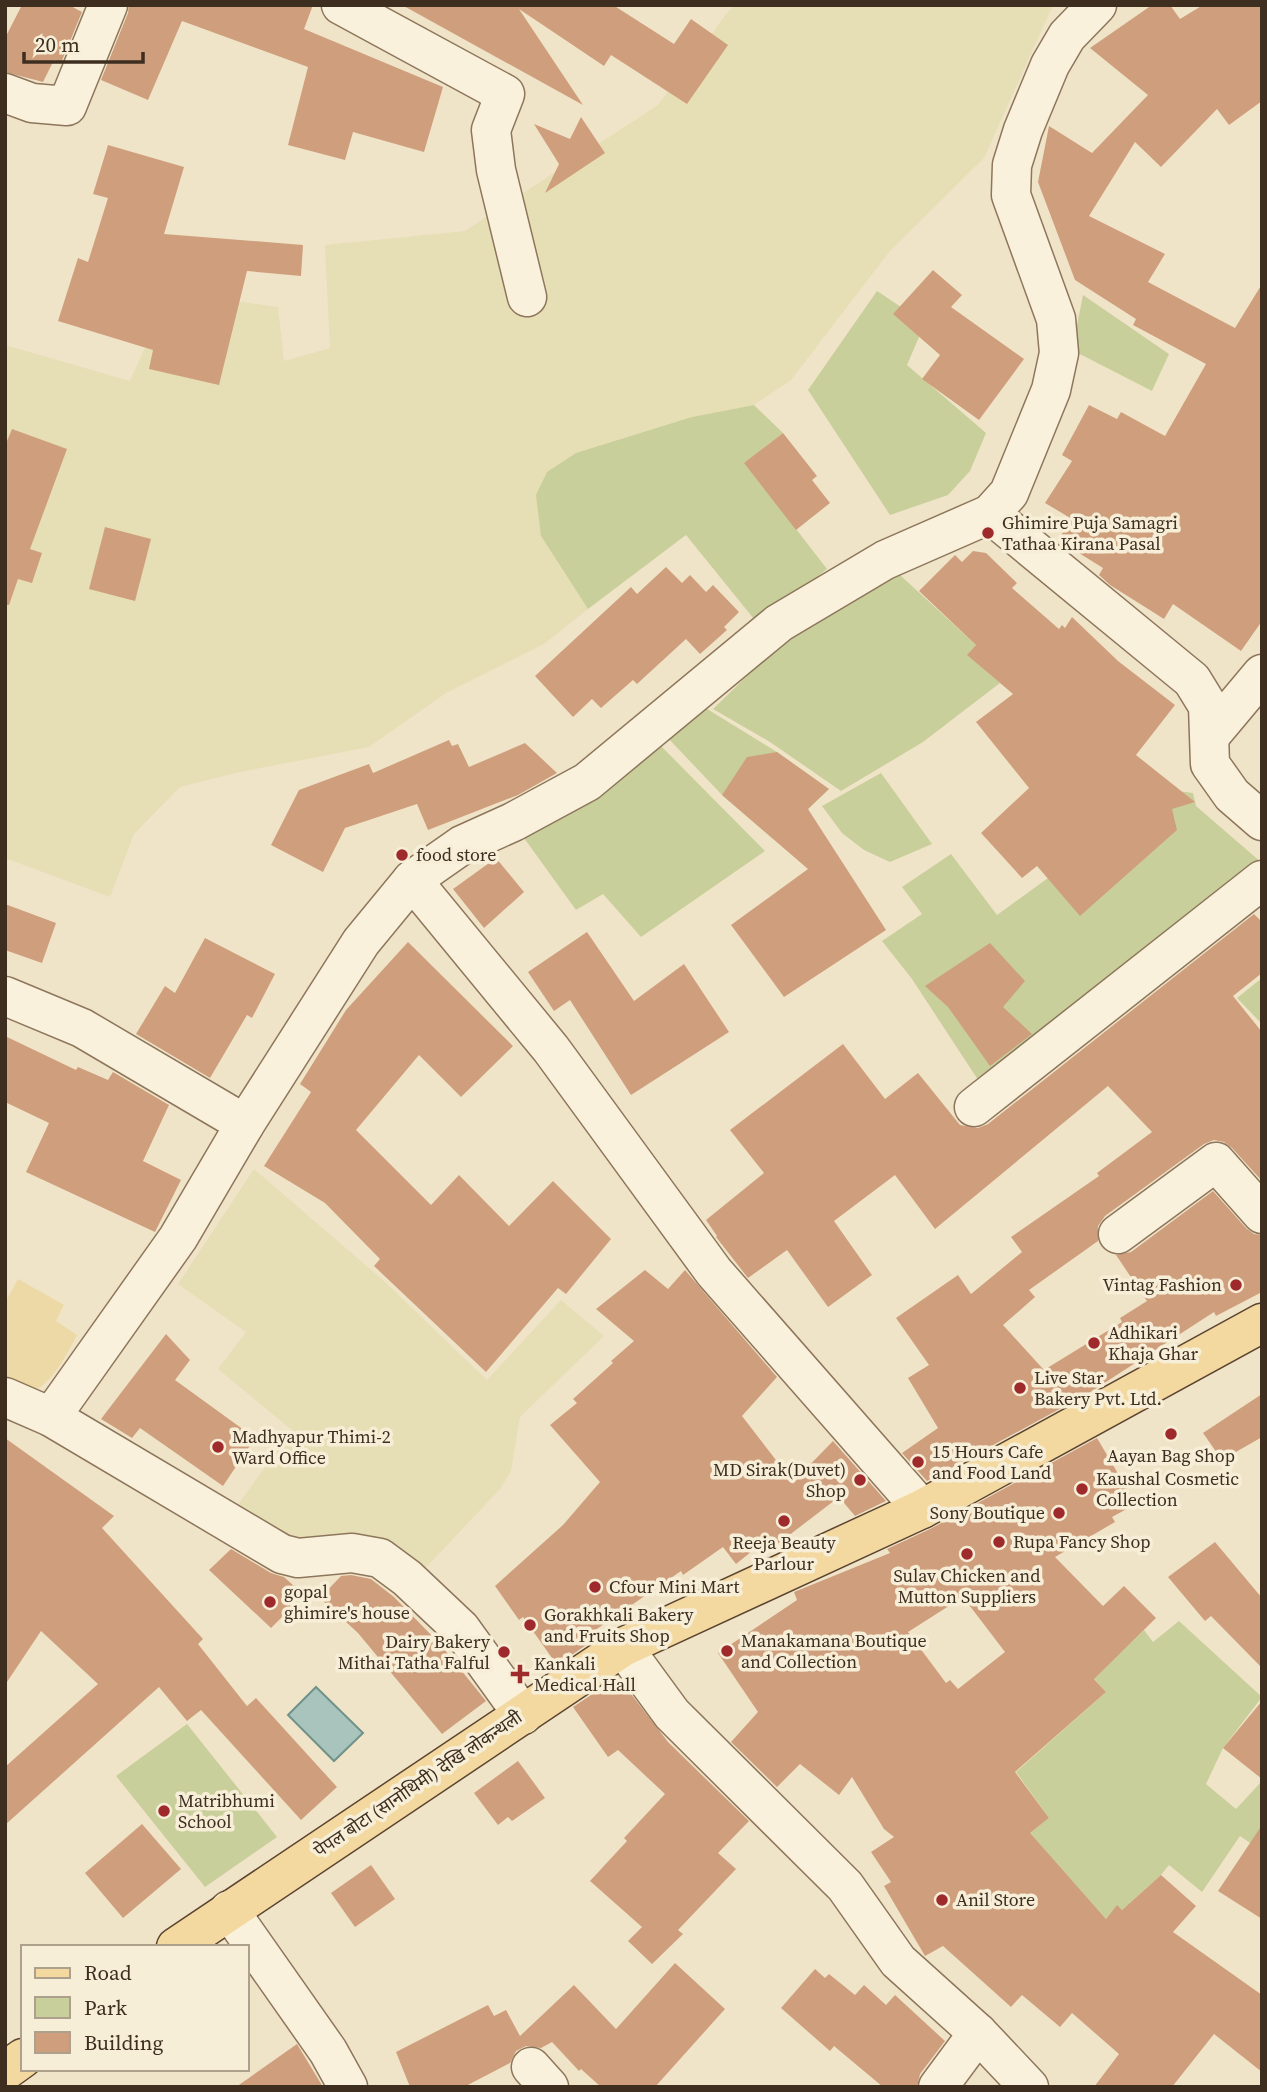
<svg xmlns="http://www.w3.org/2000/svg" width="1267" height="2092" font-family="'Source Serif 4','Noto Sans Devanagari',serif">
<rect width="100%" height="100%" fill="#f0e4c8"/>
<!-- farmland -->
<g fill="#e6deb5">
<path d="M 733,5 L 1053,5 L 984,158 L 890,251 L 791,380 L 754,405 L 692,417 L 541,536 L 588,609 L 544,644 L 446,693 L 369,747 L 240,772 L 180,787 L 134,834 L 110,897 L 5,858 L 5,345 L 130,381 L 170,292 L 278,307 L 284,361 L 330,348 L 325,245 L 465,231 L 658,105 Z"/>
<path d="M 254,1169 L 384,1281 L 487,1380 L 561,1300 L 604,1336 L 520,1417 L 511,1471 L 500,1489 L 418,1576 L 299,1550 L 234,1510 L 292,1430 L 218,1369 L 246,1332 L 178,1284 Z"/>
</g>
<!-- green -->
<g fill="#c9cf9b">
<path d="M 877,291 L 925,323 L 907,365 L 986,433 L 970,471 L 948,495 L 890,515 L 808,390 Z"/>
<path d="M 1083,295 L 1169,354 L 1152,391 L 1072,350 Z"/>
<path d="M 754,405 L 783,433 L 745,463 L 827,569 L 758,624 L 686,535 L 588,609 L 541,536 L 536,495 L 547,472 L 576,453 L 692,417 Z"/>
<path d="M 900,575 L 976,645 L 968,655 L 1000,683 L 923,742 L 841,791 L 770,742 L 713,709 L 783,641 L 822,613 Z"/>
<path d="M 704,707 L 777,752 L 829,789 L 775,840 L 722,795 L 667,737 Z"/>
<path d="M 656,741 L 765,851 L 641,937 L 603,894 L 576,910 L 516,827 Z"/>
<path d="M 881,773 L 932,844 L 890,862 L 864,850 L 842,833 L 822,806 Z"/>
<path d="M 1178,791 L 1193,793 L 1196,806 L 1262,863 L 984,1089 L 912,979 L 882,941 L 922,914 L 902,887 L 951,854 L 997,915 L 1048,878 L 1131,808 Z"/>
<path d="M 1262,978 L 1262,1024 L 1237,998 Z"/>
<path d="M 1179,1621 L 1262,1697 L 1223,1748 L 1206,1784 L 1236,1809 L 1262,1781 L 1262,1851 L 1240,1836 L 1202,1892 L 1169,1865 L 1161,1875 L 1122,1910 L 1117,1906 L 1106,1919 L 1062,1870 L 1006,1852 L 1049,1818 L 1016,1772 L 1106,1692 L 1078,1660 L 1100,1633 L 1120,1653 L 1144,1630 L 1153,1642 Z"/>
<path d="M 187,1724 L 277,1837 L 205,1887 L 116,1776 Z"/>
</g>
<!-- sand -->
<path fill="#ecd9a5" d="M 18,1279 L 64,1305 L 56,1321 L 77,1335 C 65,1357 53,1383 30,1393 L 5,1380 L 5,1303 Z"/>
<!-- water -->
<path fill="#a9c4bc" stroke="#6f938a" stroke-width="2" d="M 316,1687 L 363,1733 L 334,1761 L 288,1715 Z"/>
<!-- building -->
<g fill="#cf9f7d" fill-rule="evenodd">
<path d="M 22,5 L 69,5 L 82,12 L 61,63 L 54,60 L 43,82 L 5,72 L 5,38 Z"/>
<path d="M 129,5 L 313,5 L 304,29 L 443,87 L 424,152 L 353,132 L 345,160 L 288,145 L 308,67 L 182,21 L 148,100 L 101,80 L 128,13 Z"/>
<path d="M 402,5 L 613,5 L 674,44 L 691,19 L 728,45 L 687,104 L 611,55 L 604,66 L 519,9 L 583,105 Z"/>
<path d="M 1152,5 L 1170,5 L 1180,19 L 1203,5 L 1262,5 L 1262,101 L 1229,125 L 1217,109 L 1161,167 L 1135,142 L 1089,216 L 1165,254 L 1148,282 L 1235,328 L 1262,284 L 1262,621 L 1241,651 L 1173,604 L 1164,619 L 1110,585 L 1099,575 L 1103,568 L 1058,540 L 1072,519 L 1045,503 L 1072,461 L 1062,455 L 1089,405 L 1117,419 L 1121,412 L 1165,436 L 1206,364 L 1133,325 L 1136,319 L 1075,280 L 1038,182 L 1049,126 L 1092,153 L 1148,95 L 1090,48 Z"/>
<path d="M 581,117 L 605,153 L 545,193 L 559,164 L 534,124 L 570,139 Z"/>
<path d="M 108,145 L 184,167 L 164,234 L 303,245 L 301,276 L 247,271 L 219,385 L 149,369 L 153,350 L 58,321 L 78,258 L 88,262 L 108,198 L 93,194 Z"/>
<path d="M 933,270 L 962,295 L 951,307 L 1024,359 L 979,420 L 922,379 L 940,355 L 893,314 Z"/>
<path d="M 12,429 L 67,449 L 30,549 L 42,553 L 32,583 L 18,579 L 9,605 L 5,605 L 5,446 Z"/>
<path d="M 783,433 L 817,476 L 812,480 L 830,503 L 796,530 L 744,463 Z"/>
<path d="M 105,527 L 151,539 L 135,601 L 89,589 Z"/>
<path d="M 973,551 L 986,553 L 1017,583 L 1012,588 L 1059,629 L 1062,625 L 1065,628 L 1072,617 L 1118,661 L 1175,705 L 1136,755 L 1195,802 L 1172,809 L 1177,830 L 1080,916 L 1037,866 L 1022,878 L 981,833 L 1029,788 L 976,722 L 1013,694 L 967,655 L 976,645 L 919,591 L 955,555 L 962,562 Z"/>
<path d="M 666,567 L 682,583 L 690,575 L 706,592 L 713,585 L 739,612 L 724,627 L 727,630 L 700,654 L 686,639 L 637,684 L 633,680 L 601,708 L 592,699 L 573,717 L 535,676 L 631,587 L 637,594 Z"/>
<path d="M 449,740 L 452,746 L 458,744 L 469,767 L 525,743 L 557,773 L 518,795 L 428,830 L 417,804 L 345,828 L 323,872 L 271,845 L 299,790 L 369,764 L 373,773 Z"/>
<path d="M 777,752 L 829,789 L 808,809 L 886,930 L 784,997 L 731,925 L 808,869 L 722,795 L 747,757 Z"/>
<path d="M 496,858 L 524,892 L 484,928 L 453,889 Z"/>
<path d="M 5,904 L 56,923 L 42,963 L 5,950 Z"/>
<path d="M 1254,914 L 1262,922 L 1262,973 L 1233,996 L 1262,1032 L 1262,1181 L 1232,1148 L 1224,1142 L 1214,1140 L 1204,1144 L 1105,1216 L 1098,1226 L 1098,1241 L 1029,1290 L 1035,1297 L 1003,1325 L 1044,1370 L 1122,1322 L 1120,1318 L 1147,1301 L 1116,1255 L 1131,1252 L 1213,1191 L 1246,1228 L 1254,1234 L 1262,1235 L 1262,1292 L 1216,1316 L 1214,1312 L 1089,1393 L 927,1481 L 902,1453 L 938,1428 L 908,1378 L 929,1365 L 896,1318 L 958,1275 L 971,1294 L 1022,1252 L 1011,1237 L 1099,1176 L 1097,1173 L 1152,1132 L 1108,1086 L 935,1229 L 895,1175 L 834,1221 L 872,1275 L 828,1307 L 787,1250 L 748,1278 L 716,1237 L 717,1236 L 706,1220 L 764,1173 L 730,1130 L 843,1044 L 885,1099 L 918,1073 L 960,1125 L 978,1128 L 988,1124 Z"/>
<path d="M 587,932 L 634,1001 L 684,964 L 729,1032 L 631,1095 L 570,1000 L 554,1011 L 528,972 Z"/>
<path d="M 205,938 L 275,974 L 252,1018 L 247,1015 L 210,1078 L 136,1034 L 165,986 L 175,993 Z"/>
<path d="M 408,942 L 513,1046 L 461,1097 L 419,1055 L 356,1130 L 431,1205 L 459,1175 L 509,1226 L 553,1181 L 611,1239 L 566,1294 L 558,1288 L 486,1372 L 374,1266 L 380,1259 L 325,1203 L 264,1166 L 311,1092 L 300,1084 L 346,1010 Z"/>
<path d="M 990,943 L 1025,981 L 1003,1007 L 1032,1034 L 990,1066 L 948,1007 L 925,986 Z"/>
<path d="M 5,1036 L 76,1070 L 78,1067 L 108,1080 L 113,1072 L 169,1105 L 143,1161 L 181,1180 L 155,1232 L 26,1172 L 49,1123 L 5,1102 Z"/>
<path d="M 645,1270 L 668,1289 L 685,1270 L 777,1377 L 742,1416 L 793,1482 L 833,1441 L 886,1501 L 855,1516 L 839,1497 L 775,1546 L 771,1536 L 736,1564 L 723,1547 L 683,1575 L 681,1571 L 591,1633 L 595,1639 L 557,1665 L 523,1617 L 519,1620 L 495,1586 L 563,1525 L 600,1482 L 550,1425 L 577,1403 L 573,1399 L 613,1363 L 611,1361 L 634,1341 L 596,1309 Z"/>
<path d="M 166,1334 L 190,1360 L 175,1380 L 255,1438 L 223,1486 L 140,1428 L 132,1438 L 101,1419 Z"/>
<path d="M 1262,1394 L 1262,1437 L 1222,1460 L 1203,1433 Z"/>
<path d="M 5,1438 L 114,1516 L 102,1528 L 203,1639 L 198,1644 L 247,1706 L 256,1698 L 337,1787 L 301,1820 L 201,1710 L 187,1721 L 159,1687 L 5,1825 L 5,1767 L 98,1684 L 41,1631 L 5,1685 Z"/>
<path d="M 1097,1438 L 1136,1504 L 1112,1517 L 1115,1522 L 1055,1557 L 1103,1606 L 1124,1586 L 1156,1618 L 1094,1679 L 1106,1692 L 1015,1772 L 1049,1818 L 1030,1833 L 1106,1919 L 1117,1905 L 1122,1910 L 1161,1875 L 1196,1906 L 1173,1932 L 1262,1995 L 1262,2072 L 1214,2034 L 1172,2087 L 1094,2087 L 1119,2054 L 1072,2013 L 1060,2027 L 1022,1995 L 1011,2007 L 943,1946 L 925,1956 L 884,1886 L 891,1882 L 871,1852 L 894,1837 L 884,1829 L 852,1777 L 839,1795 L 800,1764 L 777,1787 L 731,1742 L 758,1712 L 718,1653 L 797,1600 L 794,1592 L 890,1553 L 887,1549 L 932,1528 ZM 963,1597 L 1005,1652 L 958,1689 L 950,1680 L 946,1683 L 908,1632 Z"/>
<path d="M 1215,1542 L 1262,1598 L 1262,1668 L 1211,1616 L 1205,1621 L 1168,1577 Z"/>
<path d="M 231,1549 L 271,1573 L 284,1577 L 304,1595 L 271,1628 L 209,1570 Z"/>
<path d="M 351,1575 L 371,1579 L 394,1597 L 440,1644 L 486,1701 L 442,1734 L 358,1633 L 320,1598 L 341,1576 Z"/>
<path d="M 618,1677 L 668,1742 L 749,1821 L 718,1853 L 736,1869 L 678,1930 L 683,1934 L 652,1964 L 628,1941 L 642,1927 L 590,1881 L 627,1841 L 624,1838 L 665,1794 L 618,1750 L 608,1757 L 573,1707 Z"/>
<path d="M 1262,1701 L 1262,1779 L 1223,1748 Z"/>
<path d="M 518,1761 L 545,1798 L 512,1821 L 508,1817 L 498,1825 L 474,1793 Z"/>
<path d="M 142,1824 L 181,1869 L 123,1918 L 85,1873 Z"/>
<path d="M 1262,1825 L 1262,1919 L 1218,1891 Z"/>
<path d="M 371,1865 L 395,1899 L 355,1927 L 331,1893 Z"/>
<path d="M 675,1963 L 725,2009 L 655,2087 L 601,2087 L 581,2069 L 579,2071 L 552,2042 L 541,2048 L 526,2046 L 516,2051 L 510,2063 L 464,2087 L 410,2087 L 396,2052 L 488,2005 L 494,2016 L 506,2010 L 520,2036 L 574,1985 L 616,2029 Z"/>
<path d="M 815,1969 L 825,1978 L 829,1974 L 855,1995 L 864,1985 L 886,2005 L 895,1995 L 945,2041 L 920,2074 L 917,2087 L 883,2087 L 834,2046 L 830,2051 L 781,2008 Z"/>
<path d="M 297,2044 L 323,2087 L 236,2087 Z"/>
</g>
<g fill="none" stroke-linecap="round" stroke-linejoin="round">
<defs>
<g id="minor">
<path d="M 341,5 L 505,94 L 491,130 L 496,170 L 527,297"/>
<path d="M 5,93 L 32,103 L 67,106 L 108,5"/>
<path d="M 990,514 L 1192,680 L 1208,706 L 1210,764 L 1232,795 L 1262,821"/>
<path d="M 1210,736 L 1262,674"/>
<path d="M 412,880 L 551,1049 L 714,1272 L 922,1509"/>
<path d="M 5,996 L 82,1028 L 245,1124"/>
<path d="M 974,1107 L 1262,880"/>
<path d="M 1118,1234 L 1216,1162 L 1262,1214"/>
<path d="M 5,1397 L 51,1417 L 282,1554 L 298,1558 L 352,1553 L 380,1558 L 407,1578 L 461,1629 L 523,1715"/>
<path d="M 51,1417 L 178,1238 L 245,1124 L 361,942 L 412,880 L 462,845 L 513,822 L 587,782 L 779,623 L 885,560 L 990,514 L 1009,493 L 1051,390 L 1059,353 L 1056,319 L 1011,195 L 1012,165 L 1023,130 L 1050,65 L 1067,36 L 1097,5"/>
<path d="M 623,1647 L 672,1714 L 845,1886 L 898,1961 L 978,2033 L 1029,2087"/>
<path d="M 229,1910 L 328,2051 L 348,2087"/>
<path d="M 531,2067 L 549,2087"/>
<path d="M 938,2087 L 978,2033"/>
</g>
<g id="major">
<path d="M 176,1947 L 623,1647 L 922,1509 L 1262,1323"/>
<path d="M 5,2071 L 23,2058"/>
</g>
</defs>
<!-- minor casing -->
<use href="#minor" stroke="#8d765c" stroke-width="41"/>
<!-- major casing -->
<use href="#major" stroke="#5b4430" stroke-width="41"/>
<!-- minor -->
<use href="#minor" stroke="#faf1dc" stroke-width="38"/>
<!-- major -->
<use href="#major" stroke="#f3d9a0" stroke-width="38"/>
</g>
<!-- markers -->
<g fill="#9e2a2b" stroke="#f7eed8" stroke-width="2.5">
<circle cx="988" cy="533" r="7"/>
<circle cx="402" cy="855" r="7"/>
<circle cx="1236" cy="1285" r="7"/>
<circle cx="1094" cy="1343" r="7"/>
<circle cx="1020" cy="1388" r="7"/>
<circle cx="1171" cy="1434" r="7"/>
<circle cx="218" cy="1447" r="7"/>
<circle cx="918" cy="1462" r="7"/>
<circle cx="860" cy="1480" r="7"/>
<circle cx="1082" cy="1489" r="7"/>
<circle cx="1059" cy="1513" r="7"/>
<circle cx="784" cy="1521" r="7"/>
<circle cx="999" cy="1542" r="7"/>
<circle cx="967" cy="1554" r="7"/>
<circle cx="595" cy="1587" r="7"/>
<circle cx="270" cy="1602" r="7"/>
<circle cx="530" cy="1625" r="7"/>
<circle cx="727" cy="1651" r="7"/>
<circle cx="504" cy="1652" r="7"/>
<path d="M516.5 1663.5h7v7h7v7h-7v7h-7v-7h-7v-7h7z"/>
<circle cx="164" cy="1811" r="7"/>
<circle cx="942" cy="1900" r="7"/>
</g>
<g text-anchor="middle" stroke-width="7" stroke-linejoin="round" paint-order="stroke">
<!-- poi labels -->
<g font-size="18" fill="#3d2e20" stroke="#f7eed8" text-anchor="start">
<text x="1002" y="529">Ghimire Puja Samagri<tspan x="1002" dy="21">Tathaa Kirana Pasal</tspan></text>
<text x="416" y="861">food store</text>
<text x="1222" y="1291" text-anchor="end">Vintag Fashion</text>
<text x="1108" y="1339">Adhikari<tspan x="1108" dy="21">Khaja Ghar</tspan></text>
<text x="1034" y="1384">Live Star<tspan x="1034" dy="21">Bakery Pvt. Ltd.</tspan></text>
<text x="232" y="1443">Madhyapur Thimi-2<tspan x="232" dy="21">Ward Office</tspan></text>
<text x="932" y="1458">15 Hours Cafe<tspan x="932" dy="21">and Food Land</tspan></text>
<text x="1171" y="1462" text-anchor="middle">Aayan Bag Shop</text>
<text x="846" y="1476" text-anchor="end">MD Sirak(Duvet)<tspan x="846" dy="21">Shop</tspan></text>
<text x="1096" y="1485">Kaushal Cosmetic<tspan x="1096" dy="21">Collection</tspan></text>
<text x="1045" y="1519" text-anchor="end">Sony Boutique</text>
<text x="1013" y="1548">Rupa Fancy Shop</text>
<text x="784" y="1549" text-anchor="middle">Reeja Beauty<tspan x="784" dy="21">Parlour</tspan></text>
<text x="967" y="1582" text-anchor="middle">Sulav Chicken and<tspan x="967" dy="21">Mutton Suppliers</tspan></text>
<text x="609" y="1593">Cfour Mini Mart</text>
<text x="284" y="1598">gopal<tspan x="284" dy="21">ghimire's house</tspan></text>
<text x="544" y="1621">Gorakhkali Bakery<tspan x="544" dy="21">and Fruits Shop</tspan></text>
<text x="741" y="1647">Manakamana Boutique<tspan x="741" dy="21">and Collection</tspan></text>
<text x="490" y="1648" text-anchor="end">Dairy Bakery<tspan x="490" dy="21">Mithai Tatha Falful</tspan></text>
<text x="534" y="1670">Kankali<tspan x="534" dy="21">Medical Hall</tspan></text>
<text x="178" y="1807">Matribhumi<tspan x="178" dy="21">School</tspan></text>
<text x="956" y="1906">Anil Store</text>
</g>
<!-- street labels -->
<g font-size="18" fill="#3d2e20" stroke="#f7eed8">
<text transform="translate(418 1784) rotate(-34)" y="6">पेपल बोटा (सानोथिमी) देखि लोकन्थली</text>
</g>
</g>
<!-- border -->
<rect width="1267" height="2092" fill="none" stroke="#3d2e20" stroke-width="14"/>
<!-- legend -->
<rect x="21" y="1945" width="228" height="126" fill="#f7eed8" stroke="#ada18e" stroke-width="2"/>
<rect x="35" y="1968" width="35" height="10" fill="#f3d9a0" stroke="#ada18e" stroke-width="2"/>
<text x="84" y="1980" font-size="21" fill="#3d2e20">Road</text>
<rect x="35" y="1997" width="35" height="21" fill="#c9cf9b" stroke="#ada18e" stroke-width="2"/>
<text x="84" y="2015" font-size="21" fill="#3d2e20">Park</text>
<rect x="35" y="2032" width="35" height="21" fill="#cf9f7d" stroke="#ada18e" stroke-width="2"/>
<text x="84" y="2050" font-size="21" fill="#3d2e20">Building</text>
<!-- scale -->
<path d="M24 52v10h119v-10" fill="none" stroke="#3d2e20" stroke-width="3.5"/>
<text x="35" y="52" font-size="21" fill="#3d2e20" stroke="#f7eed8" stroke-width="5" paint-order="stroke">20 m</text>
</svg>
